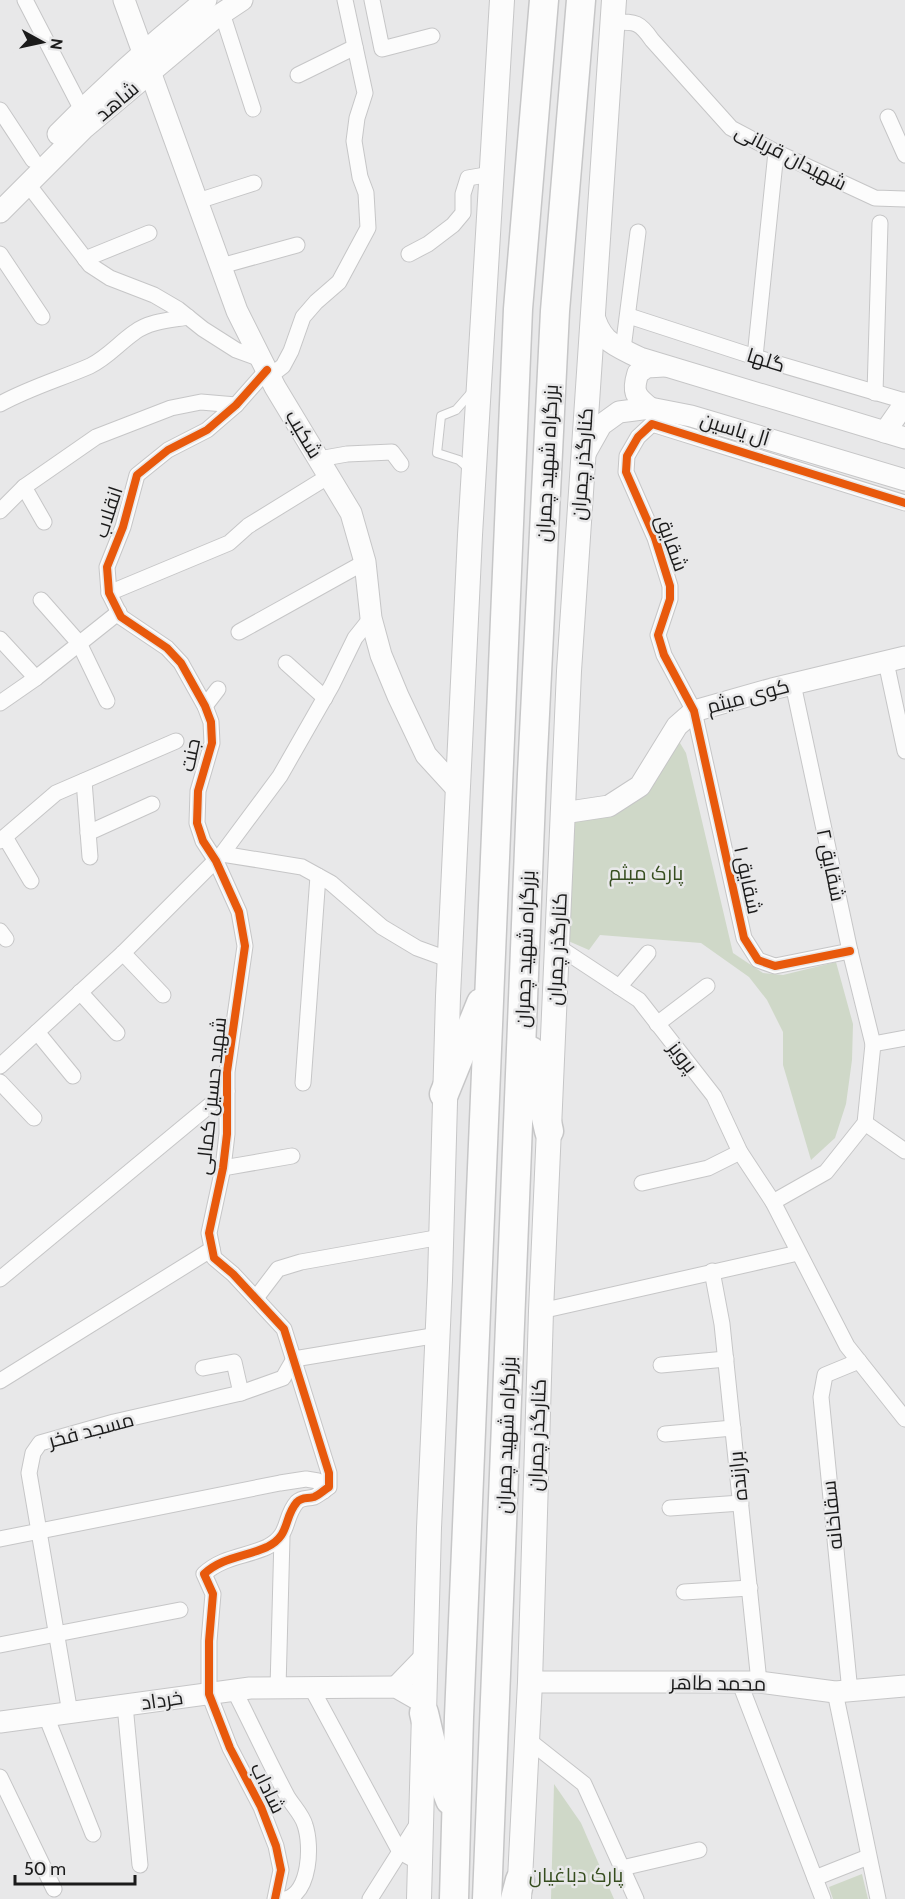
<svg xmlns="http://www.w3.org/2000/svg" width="905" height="1899" font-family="Cabin,Cairo,sans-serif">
<rect width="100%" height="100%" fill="#e8e8e9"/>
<!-- green -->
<g fill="#cfd8c8">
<path d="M 677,738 L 686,753 L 733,953 L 763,973 L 783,975 L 836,962 L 853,1024 L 852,1060 L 846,1104 L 835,1138 L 811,1160 L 783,1065 L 783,1032 L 767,1000 L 749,977 L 701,943 L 600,935 L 589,950 L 566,940 L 571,822 L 610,816 Z"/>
<path d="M 554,1784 L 581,1823 L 614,1899 L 551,1899 Z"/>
<path d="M 862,1874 L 868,1899 L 833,1899 L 829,1887 Z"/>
</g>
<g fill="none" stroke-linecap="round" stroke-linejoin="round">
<defs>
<path id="lane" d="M 470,470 L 459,460 L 437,453 L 441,416 L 456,410 L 470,394"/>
<g id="street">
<path d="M 25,0 L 82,110"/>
<path d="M 372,0 L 382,49 L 432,36"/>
<path d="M 222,13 L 253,109"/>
<path d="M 613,22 C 635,22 639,21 652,40 L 731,128 L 776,152 L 875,198 L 905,199"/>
<path d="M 298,75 L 355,47"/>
<path d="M 0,110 L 33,160"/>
<path d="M 888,117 L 905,155"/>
<path d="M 27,183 L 90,265 L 110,278 L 154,295 L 178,309 L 203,329 L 236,350 L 261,359"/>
<path d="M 198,201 L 254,183"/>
<path d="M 0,254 L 42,317"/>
<path d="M 409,254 L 428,244 L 453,225 L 463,213 L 463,194 L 468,178 L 491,174"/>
<path d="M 85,259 L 149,233"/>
<path d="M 221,266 L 297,245"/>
<path d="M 629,316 L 755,357 L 905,401"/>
<path d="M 623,349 L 638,232"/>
<path d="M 755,357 L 776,152"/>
<path d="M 267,370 L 236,405 L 207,430 L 168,450 L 137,475 L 123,527 L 107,567 L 109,593 L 121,617 L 167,648 L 181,663 L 205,706 L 211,722 L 212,743 L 198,791 L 197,823 L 203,841 L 216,861 L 239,912 L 245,946 L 227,1072 L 227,1134 L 223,1168 L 209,1233 L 214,1258 L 233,1274 L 284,1329 L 329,1473 L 329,1487 C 324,1490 319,1495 314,1497 C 307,1499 302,1497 297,1502 C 283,1518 291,1535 267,1547 C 245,1557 222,1557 204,1574 L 213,1594 L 209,1641 L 209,1694 L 230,1748 L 261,1807 L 276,1846 L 281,1870 L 275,1899"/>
<path d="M 270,376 L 283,366 L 291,351 L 303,317 L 316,302 L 339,282 L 368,228 L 366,193 L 360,177 L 354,141 L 357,118 L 365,93 L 345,0"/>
<path d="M 875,393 L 880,223"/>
<path d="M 0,404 C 29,388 60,379 90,366 C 108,357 119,343 135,332 C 150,321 171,320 188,317"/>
<path d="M 319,459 L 347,454 L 392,452 L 401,464"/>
<path d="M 24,487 L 44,522"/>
<path d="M 0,511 L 24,487 L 96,437 L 171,408 L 201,402 L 236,405"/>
<path d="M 109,593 L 229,543 L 248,526 L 329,476"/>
<path d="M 41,600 L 79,643 L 107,701"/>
<path d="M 239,632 L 365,562"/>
<path d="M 0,639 L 36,678"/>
<path d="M 886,662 L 905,751"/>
<path d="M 286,663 L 325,698"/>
<path d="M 0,703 L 36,678 L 119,612"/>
<path d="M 205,706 L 218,689"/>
<path d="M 84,781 L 90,857"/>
<path d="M 88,833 L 152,804"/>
<path d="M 5,837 L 31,881"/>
<path d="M 0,841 L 56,793 L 176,741"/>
<path d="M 222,854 L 302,867 L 331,883 L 382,927 L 417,948 L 450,960"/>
<path d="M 0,931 L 6,939"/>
<path d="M 557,946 L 639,1000 L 714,1096 L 740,1152 L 773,1202 L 847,1346 L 905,1419"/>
<path d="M 850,951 L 775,966 L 758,960 L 744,938 L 694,711 L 664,655 L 658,635 L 670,599 L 670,586 L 655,538 L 626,472 L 627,456 L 638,437 L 652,424 L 905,503"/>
<path d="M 123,953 L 163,995"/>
<path d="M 619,987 L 648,953"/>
<path d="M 80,992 L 117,1033"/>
<path d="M 657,1024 L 707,986"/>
<path d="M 37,1032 L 73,1076"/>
<path d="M 873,1044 L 905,1038"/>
<path d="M 0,1066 L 123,953 L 222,854 L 280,776 L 332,685 L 355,638 L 371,618"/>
<path d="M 0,1082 L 34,1118"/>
<path d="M 303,1083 L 318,876"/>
<path d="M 865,1123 L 905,1151"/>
<path d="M 223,1168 L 292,1156"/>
<path d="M 642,1183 L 708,1168 L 740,1152"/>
<path d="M 773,1202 L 826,1172 L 865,1123 L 873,1044 L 850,951 L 793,684"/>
<path d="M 712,1271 L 722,1324 L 759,1682"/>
<path d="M 0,1279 L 227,1091"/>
<path d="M 256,1298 L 278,1269 L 301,1262 L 441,1237"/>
<path d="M 541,1311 L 798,1253"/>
<path d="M 661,1365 L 726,1359"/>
<path d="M 203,1368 L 234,1362 L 241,1393"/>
<path d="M 0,1381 L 212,1249"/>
<path d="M 665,1434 L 733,1428"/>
<path d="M 670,1508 L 741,1503"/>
<path d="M 0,1539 L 280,1483 L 306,1479 L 318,1481 L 324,1491"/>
<path d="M 684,1592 L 750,1588"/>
<path d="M 0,1645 L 180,1610"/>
<path d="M 739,1681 L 823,1899"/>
<path d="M 278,1688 L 282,1537"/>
<path d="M 312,1689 L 400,1852 L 420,1863"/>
<path d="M 234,1690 C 252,1725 268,1760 286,1794 C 291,1804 302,1814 305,1825 C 312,1846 310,1892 286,1899"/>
<path d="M 835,1692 L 878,1899"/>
<path d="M 850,1692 L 821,1397 L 825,1375 L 859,1361"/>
<path d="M 125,1705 L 140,1865"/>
<path d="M 70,1713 L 29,1473 L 33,1453 L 40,1443 L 114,1422 L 241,1393 L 283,1378 L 294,1359 L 438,1335"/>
<path d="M 46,1716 L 93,1834"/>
<path d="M 527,1739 L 584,1784 L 636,1899"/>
<path d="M 0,1777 L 54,1889"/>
<path d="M 622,1868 L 699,1850"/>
<path d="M 815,1878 L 868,1857"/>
<path d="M 370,1899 L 418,1823"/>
</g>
<g id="secondary">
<path d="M 124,0 L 237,311 L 275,387 L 351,513 L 365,562 L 371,618 L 381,655 L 398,696 L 426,755 L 458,790"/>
<path d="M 58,134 C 104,87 155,41 206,0"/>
<path d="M 0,212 L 83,129 L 215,18 L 242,0"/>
<path d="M 593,312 C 600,342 614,345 640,358 L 905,438"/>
<path d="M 650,408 C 635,396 632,392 638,373 L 647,367 L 664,366"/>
<path d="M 885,432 L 905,403"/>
<path d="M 583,457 L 601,425 L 619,412 L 650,408 L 691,416 L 905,480"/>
<path d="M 563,813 L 609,806 L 640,786 L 677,726 L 694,711 L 772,689 L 905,657"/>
<path d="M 530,1682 L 759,1682 L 835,1692 L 905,1686"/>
<path d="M 396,1687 L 425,1657"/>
<path d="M 0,1722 L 250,1688 L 396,1687 L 424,1703"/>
</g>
<g id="primary">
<path d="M 419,1899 L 429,1528 L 440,1280 L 448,996 L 470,535 L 502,0"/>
<path d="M 519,1899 L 530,1682 L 541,1311 L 569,671 L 614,0"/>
</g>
<g id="highway">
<path d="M 531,1051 L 549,1131"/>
<path d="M 444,1094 L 481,1003"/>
<path d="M 424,1713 L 435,1760 L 450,1800"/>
<path d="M 454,1899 L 459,1717 L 518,309 L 544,0"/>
<path d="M 487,1899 L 532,774 L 555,311 L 581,0"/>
<path d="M 515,1899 L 520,1880"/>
</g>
</defs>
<!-- lane casing -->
<use href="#lane" stroke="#c6c6c7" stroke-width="10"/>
<!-- street casing -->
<use href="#street" stroke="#c6c6c7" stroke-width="17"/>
<!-- secondary casing -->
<use href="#secondary" stroke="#c6c6c7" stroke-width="23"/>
<!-- primary casing -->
<use href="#primary" stroke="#c6c6c7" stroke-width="26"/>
<!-- highway casing -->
<use href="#highway" stroke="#c6c6c7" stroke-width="31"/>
<!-- lane -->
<use href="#lane" stroke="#fcfcfc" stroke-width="8"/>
<!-- street -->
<use href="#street" stroke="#fcfcfc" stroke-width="15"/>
<!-- secondary -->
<use href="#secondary" stroke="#fcfcfc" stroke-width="21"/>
<!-- primary -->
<use href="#primary" stroke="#fcfcfc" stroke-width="24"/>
<!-- highway -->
<use href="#highway" stroke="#fcfcfc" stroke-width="28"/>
<defs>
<g id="cycleway">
<path d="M 267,370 L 236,405 L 207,430 L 168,450 L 137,475 L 123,527 L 107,567 L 109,593 L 121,617 L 167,648 L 181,663 L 205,706 L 211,722 L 212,743 L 198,791 L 197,823 L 203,841 L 216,861 L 239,912 L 245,946 L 227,1072 L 227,1134 L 223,1168 L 209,1233 L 214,1258 L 233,1274 L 284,1329 L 329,1473 L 329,1487 C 324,1490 319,1495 314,1497 C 307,1499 302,1497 297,1502 C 283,1518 291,1535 267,1547 C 245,1557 222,1557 204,1574 L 213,1594 L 209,1641 L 209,1694 L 230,1748 L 261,1807 L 276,1846 L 281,1870 L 275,1899"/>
<path d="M 850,951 L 775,966 L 758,960 L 744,938 L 694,711 L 664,655 L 658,635 L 670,599 L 670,586 L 655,538 L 626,472 L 627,456 L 638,437 L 652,424 L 905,503"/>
</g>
</defs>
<!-- cycleway casing -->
<use href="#cycleway" stroke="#e8e8e9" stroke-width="11"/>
<!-- cycleway -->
<use href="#cycleway" stroke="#e8590c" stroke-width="8"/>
</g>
<g text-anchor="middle" stroke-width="5" stroke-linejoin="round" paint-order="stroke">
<!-- street labels -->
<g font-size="20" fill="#1b1b1b" stroke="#e8e8e9">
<text transform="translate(117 101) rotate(-40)" y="7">شاهد</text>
<text transform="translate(791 157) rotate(27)" y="7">شهیدان قربانی</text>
<text transform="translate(766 360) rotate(17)" y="7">گلها</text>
<text transform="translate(735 429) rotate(17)" y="7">آل یاسین</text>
<text transform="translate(304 434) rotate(59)" y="7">شکیب</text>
<text transform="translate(547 463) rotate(-87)" y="7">بزرگراه شهید چمران</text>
<text transform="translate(582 464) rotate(-86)" y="7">کنارگذر چمران</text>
<text transform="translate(108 512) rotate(-72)" y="7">انقلاب</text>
<text transform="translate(672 543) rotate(70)" y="7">شقایق</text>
<text transform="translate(748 696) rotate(-15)" y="7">کوی میثم</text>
<text transform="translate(190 755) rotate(-78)" y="7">جنت</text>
<text transform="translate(831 865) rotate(78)" y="7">شقایق ۲</text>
<text transform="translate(748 880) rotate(78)" y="7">شقایق ۱</text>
<text transform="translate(525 949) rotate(-88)" y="7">بزرگراه شهید چمران</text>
<text transform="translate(557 949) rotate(-87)" y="7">کنارگذر چمران</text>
<text transform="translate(683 1057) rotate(52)" y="7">پرویز</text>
<text transform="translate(211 1096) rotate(-84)" y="7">شهید حسین کمالی</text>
<text transform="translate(91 1430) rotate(-15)" y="7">مسجد فخر</text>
<text transform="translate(506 1435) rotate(-88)" y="7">بزرگراه شهید چمران</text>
<text transform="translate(537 1435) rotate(-88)" y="7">کنارگذر چمران</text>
<text transform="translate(738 1476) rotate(-96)" y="7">برازنده</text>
<text transform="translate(832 1515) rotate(-96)" y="7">سقاخانه</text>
<text transform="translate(718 1683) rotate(1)" y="7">محمد طاهر</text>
<text transform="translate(162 1700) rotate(-8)" y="7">خرداد</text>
<text transform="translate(268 1788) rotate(64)" y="7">شاداب</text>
</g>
<!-- park labels -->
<g font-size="20" fill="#364d1f" stroke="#e8e8e9">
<text x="646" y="880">پارک میثم</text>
<text x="576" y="1882">پارک دباغیان</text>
</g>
</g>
<!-- north arrow -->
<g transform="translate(42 42) rotate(98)" stroke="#e8e8e9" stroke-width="4.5" paint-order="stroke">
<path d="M0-4.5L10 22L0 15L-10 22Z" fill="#1b1b1b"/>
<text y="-9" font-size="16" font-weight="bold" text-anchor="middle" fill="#1b1b1b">N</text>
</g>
<!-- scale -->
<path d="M15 1875v9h120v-9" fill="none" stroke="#1b1b1b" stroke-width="3"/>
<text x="24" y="1875" font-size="18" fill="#1b1b1b" stroke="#e8e8e9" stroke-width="4.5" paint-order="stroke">50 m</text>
</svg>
